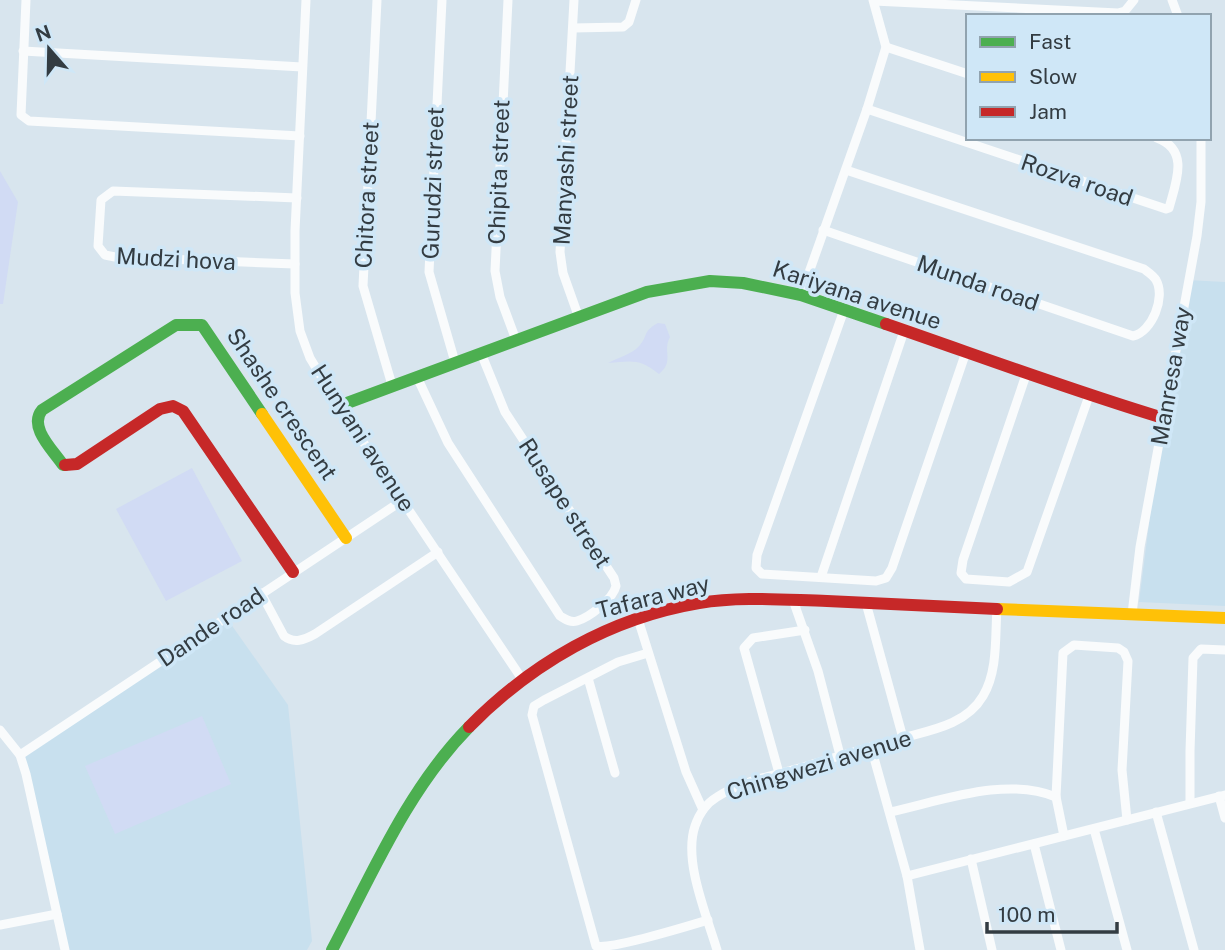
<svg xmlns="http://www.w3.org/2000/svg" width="1225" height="950" font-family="'Public Sans',sans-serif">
<rect width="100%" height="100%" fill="#d8e5ee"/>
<!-- built -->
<g fill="#c8e0ee">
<path d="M 1187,280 L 1225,282 L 1225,606 L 1139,602 L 1160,438 Z"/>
<path d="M 228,620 L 288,705 L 312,941 L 307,950 L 65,950 L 22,756 Z"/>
</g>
<!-- green -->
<g fill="#d1dbf4">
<path d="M 0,171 L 18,202 L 3,304 L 0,304 Z"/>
<path d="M 658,323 L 665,324 L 670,337 C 662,352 675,361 659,374 C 640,358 631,361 608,363 C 617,358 633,354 640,345 C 649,334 642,332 658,323 Z"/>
<path d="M 192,468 L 242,561 L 166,601 L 116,509 Z"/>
<path d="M 202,716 L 231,784 L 115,834 L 85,766 Z"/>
</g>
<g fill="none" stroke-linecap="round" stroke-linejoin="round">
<!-- street -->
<g stroke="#f9fbfc" stroke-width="9">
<path d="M 26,0 L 21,115 L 29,121 L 300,136"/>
<path d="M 306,0 L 295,231 L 295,293 L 300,331 L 310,358 L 339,406 L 522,679"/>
<path d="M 377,0 L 363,286 L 392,385"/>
<path d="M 442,0 L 429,272 L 455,362"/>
<path d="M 508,0 L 495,271 L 500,297 L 516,340"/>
<path d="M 574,0 L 560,252 L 563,273 L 579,318"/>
<path d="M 1172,0 L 1178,16"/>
<path d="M 874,1 L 1118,13 L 1125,11 L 1134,0"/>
<path d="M 573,28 L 623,27 L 629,22 L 636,0"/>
<path d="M 886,47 L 968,74"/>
<path d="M 23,51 L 302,67"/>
<path d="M 867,109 L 1166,209 L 1169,208 C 1176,182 1190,150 1157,138"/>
<path d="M 823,230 L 1133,336 C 1152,332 1166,297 1156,280 C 1154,276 1148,272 1144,269 L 846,170"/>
<path d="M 295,264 L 115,257 L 105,255 L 98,246 L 101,200 L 113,191 L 297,198"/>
<path d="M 801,295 L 867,109 L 886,47 L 873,0"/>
<path d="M 844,310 L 757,555 L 756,568 L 762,574 L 876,581 L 886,578 L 892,568 L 966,352"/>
<path d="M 1027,372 L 963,560 L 961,573 L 966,579 L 1009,582 L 1027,572 L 1089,396"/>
<path d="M 417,377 L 448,443 L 560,616 C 565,619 570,623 577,621 C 590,617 613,599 616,586 L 614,578 L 505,412 L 481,353"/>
<path d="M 821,577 L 904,331"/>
<path d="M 261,593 L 284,636 C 294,644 304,640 315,634 L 438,552"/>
<path d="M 793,600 L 818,671 L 840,755"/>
<path d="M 866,603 L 903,738"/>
<path d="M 1132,614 L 1140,547 L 1197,236 L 1201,202 L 1201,138"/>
<path d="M 638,619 L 686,772 L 703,810"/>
<path d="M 648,653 L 618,662 L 544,700 L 534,706 L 532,715 L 596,946 C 611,950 688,926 708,920"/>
<path d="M 588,678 L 615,773"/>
<path d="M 0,730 L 20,755 L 26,774 L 65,950"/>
<path d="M 871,747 L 907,876 L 1225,795"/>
<path d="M 20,755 L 403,500"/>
<path d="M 779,773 L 744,648 L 753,638 L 805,630"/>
<path d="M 1219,796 L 1225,818"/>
<path d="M 1190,802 L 1190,751 L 1193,658 L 1201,649 L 1225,650"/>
<path d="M 890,812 C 941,801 1006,776 1056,797"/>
<path d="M 1156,812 L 1194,950"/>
<path d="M 1094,829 L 1127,950"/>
<path d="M 1064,836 L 1056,797 L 1063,653 L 1074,645 L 1118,648 L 1124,652 L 1128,661 L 1122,770 L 1127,820"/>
<path d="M 1034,844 L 1061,950"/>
<path d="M 971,859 L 992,950"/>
<path d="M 907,876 L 920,950"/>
<path d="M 0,925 L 57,914"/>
<path d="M 717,950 C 707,916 683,861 695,826 C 699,814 707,803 717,797 C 742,781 775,775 803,767 C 838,756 874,746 910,736 C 937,729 968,722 983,696 C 998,671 995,637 997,608"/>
</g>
<!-- fast -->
<g stroke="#4caf50" stroke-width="12">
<path d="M 339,406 L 647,292 L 710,281 L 743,283 L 801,295 L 886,324"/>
<path d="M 65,465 L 63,465 C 53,450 28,427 42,410 L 176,325 L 202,325 L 262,414"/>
<path d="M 332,950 C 372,874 408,789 469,727"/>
</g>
<!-- slow -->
<g stroke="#ffc107" stroke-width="12">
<path d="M 262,414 L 346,538"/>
<path d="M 997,609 L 1225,618"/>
</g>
<!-- jam -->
<g stroke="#c62828" stroke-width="12">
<path d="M 886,324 C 979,356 1070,390 1163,418"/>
<path d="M 65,465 L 77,464 L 160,409 L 173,406 L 183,411 L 293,572"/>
<path d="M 469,727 C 532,663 610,618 699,603 C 741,596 785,600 827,601 C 884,604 940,606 997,609"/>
</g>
</g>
<g text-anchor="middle" stroke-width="7" stroke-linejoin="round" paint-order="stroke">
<!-- street labels -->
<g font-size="23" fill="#333c42" stroke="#cfe7f7">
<text transform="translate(566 160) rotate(-87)" y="8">Manyashi street</text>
<text transform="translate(499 172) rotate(-88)" y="8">Chipita street</text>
<text transform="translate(1077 180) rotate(19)" y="8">Rozva road</text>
<text transform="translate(433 183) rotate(-88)" y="8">Gurudzi street</text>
<text transform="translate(367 195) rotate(-87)" y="8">Chitora street</text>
<text transform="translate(176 259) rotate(3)" y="8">Mudzi hova</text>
<text transform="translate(978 283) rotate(19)" y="8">Munda road</text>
<text transform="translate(857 295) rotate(18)" y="8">Kariyana avenue</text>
<text transform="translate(1171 376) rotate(-80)" y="8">Manresa way</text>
<text transform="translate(282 404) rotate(56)" y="8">Shashe crescent</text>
<text transform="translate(363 438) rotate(57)" y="8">Hunyani avenue</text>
<text transform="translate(565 503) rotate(57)" y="8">Rusape street</text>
<text transform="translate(653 597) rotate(-14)" y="8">Tafara way</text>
<text transform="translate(211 627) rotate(-34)" y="8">Dande road</text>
<text transform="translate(819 765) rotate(-17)" y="8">Chingwezi avenue</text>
</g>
</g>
<!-- legend -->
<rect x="966" y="14" width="245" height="126" fill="#cfe7f7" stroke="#91a3af" stroke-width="2"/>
<rect x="980" y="37" width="35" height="10" fill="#4caf50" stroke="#91a3af" stroke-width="2"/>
<text x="1029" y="49" font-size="21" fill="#333c42">Fast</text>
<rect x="980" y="72" width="35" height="10" fill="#ffc107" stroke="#91a3af" stroke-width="2"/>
<text x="1029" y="84" font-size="21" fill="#333c42">Slow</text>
<rect x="980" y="107" width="35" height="10" fill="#c62828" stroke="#91a3af" stroke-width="2"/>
<text x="1029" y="119" font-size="21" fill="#333c42">Jam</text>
<!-- north arrow -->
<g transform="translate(49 49) rotate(340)" stroke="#cfe7f7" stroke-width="5" paint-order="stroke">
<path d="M0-5L12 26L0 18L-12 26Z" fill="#333c42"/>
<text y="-10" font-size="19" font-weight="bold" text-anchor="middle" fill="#333c42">N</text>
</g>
<!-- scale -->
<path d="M987 922v10h130v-10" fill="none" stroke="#333c42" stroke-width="3.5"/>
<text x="998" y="922" font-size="21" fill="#333c42" stroke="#cfe7f7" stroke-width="5" paint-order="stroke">100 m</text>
</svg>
